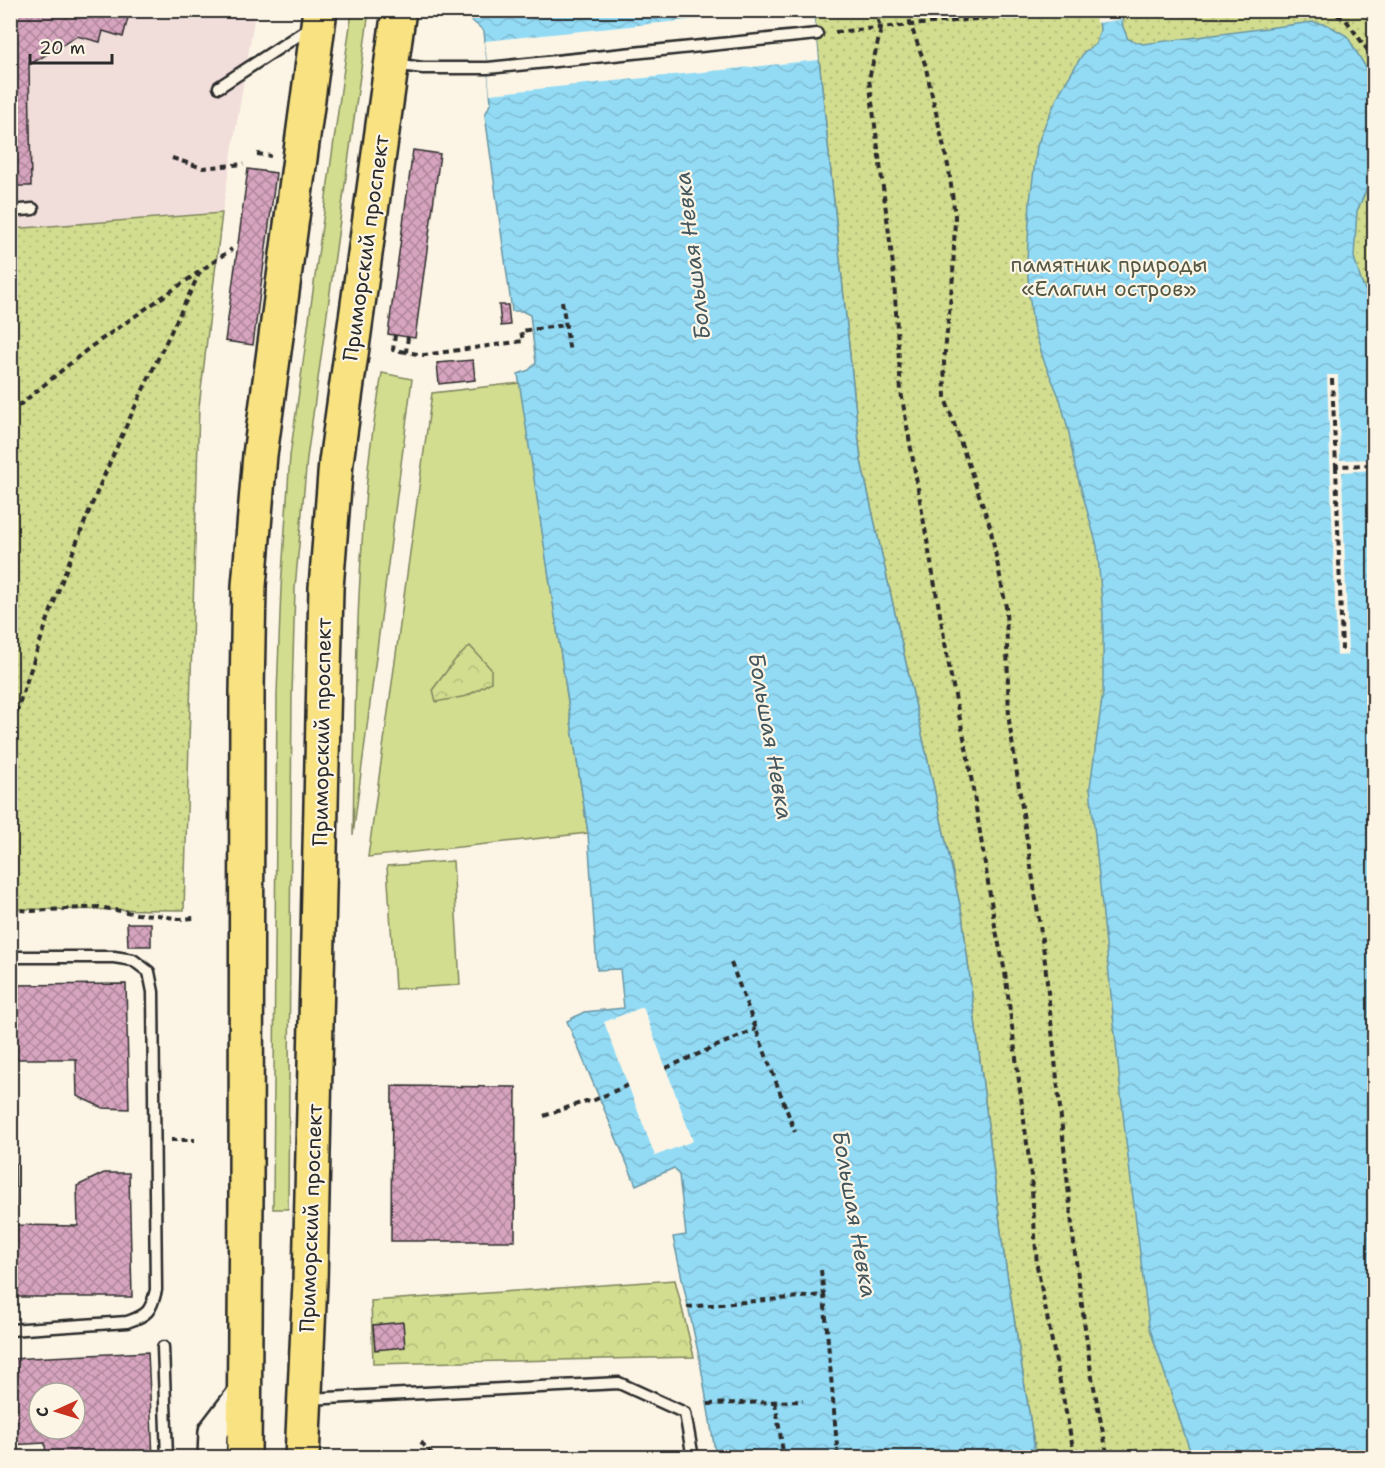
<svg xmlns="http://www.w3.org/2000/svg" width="1385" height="1468" font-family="'Shantell Sans',sans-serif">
<defs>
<pattern id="forest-crowns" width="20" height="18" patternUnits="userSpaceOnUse" patternTransform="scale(1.5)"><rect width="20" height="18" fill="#d2dd8f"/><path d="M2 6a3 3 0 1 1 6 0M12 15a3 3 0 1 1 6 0" fill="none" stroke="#b4be7c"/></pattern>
<pattern id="park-dots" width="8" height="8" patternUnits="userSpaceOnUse" patternTransform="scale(1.5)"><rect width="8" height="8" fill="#d2dd8f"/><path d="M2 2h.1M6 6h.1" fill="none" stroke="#b4be7c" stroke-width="1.8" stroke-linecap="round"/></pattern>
<pattern id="water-waves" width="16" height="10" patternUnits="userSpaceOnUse" patternTransform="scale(1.5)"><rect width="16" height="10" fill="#93dbf5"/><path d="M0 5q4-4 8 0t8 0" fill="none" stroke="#7fbcd2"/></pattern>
<pattern id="building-cross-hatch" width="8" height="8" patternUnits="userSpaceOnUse" patternTransform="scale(1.5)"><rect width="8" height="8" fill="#d7a4bf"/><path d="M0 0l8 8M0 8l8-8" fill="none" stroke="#af869b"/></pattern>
</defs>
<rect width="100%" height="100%" fill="#fcf5e5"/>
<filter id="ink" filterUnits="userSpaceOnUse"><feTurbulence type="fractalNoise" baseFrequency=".0167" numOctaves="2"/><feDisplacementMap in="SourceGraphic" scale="12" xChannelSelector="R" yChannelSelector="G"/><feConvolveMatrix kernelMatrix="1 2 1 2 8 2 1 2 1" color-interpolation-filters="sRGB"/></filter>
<g filter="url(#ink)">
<!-- built -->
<path fill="#f1ddda" d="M 248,10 L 255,13 L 222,213 L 11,229 L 11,11 Z"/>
<!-- green -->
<g fill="#d2dd8f" stroke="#7e845d" stroke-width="1.5">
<path d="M 352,11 L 369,11 L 307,458 L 295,588 L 292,694 L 288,1209 L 273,1209 L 277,694 L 281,588 L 290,456 Z"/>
<path d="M 382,373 L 412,379 L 353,835 C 355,713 356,591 368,469 C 371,437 377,405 382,373 Z"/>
<path d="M 520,383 L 588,833 L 368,857 L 432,393 Z"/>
<path d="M 453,861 L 460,985 L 395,989 L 387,866 Z"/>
</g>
<!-- forest -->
<g fill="url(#forest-crowns)" stroke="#7e845d" stroke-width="1.5">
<path d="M 470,646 L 491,669 L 491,682 L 467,696 L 436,702 L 433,689 L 455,660 Z"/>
<path d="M 675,1280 L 694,1357 L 373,1364 L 371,1301 Z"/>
</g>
<!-- park -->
<g fill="url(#park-dots)" stroke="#7e845d" stroke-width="1.5">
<path d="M 814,11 L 1374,11 L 1374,1457 L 1036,1457 L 1003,1248 L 962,914 L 861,461 Z"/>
<path d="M 222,213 L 199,407 L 184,910 L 11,909 L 11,229 Z"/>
</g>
<!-- water -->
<g fill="url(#water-waves)" stroke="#6995a4" stroke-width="1.5">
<path d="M 470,11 L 814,11 L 861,461 L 962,914 L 1003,1248 L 1036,1457 L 716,1457 L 700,1361 L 673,1237 L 686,1235 L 679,1175 L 674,1168 L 636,1185 L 567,1021 L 584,1012 L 624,1008 L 620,969 L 597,970 L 588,833 L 518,374 L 529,370 L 536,363 L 530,315 L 522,311 L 512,311 L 485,115 L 491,102 L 484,31 L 470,19 Z"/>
<path d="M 1098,11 L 1121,11 L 1123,27 L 1128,39 L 1143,44 L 1313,22 L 1328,25 L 1347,36 L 1374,81 L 1374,173 L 1357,211 L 1354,257 L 1361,281 L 1374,309 L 1374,1457 L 1192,1457 L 1149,1326 L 1125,1133 L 1090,787 L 1103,692 L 1103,614 L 1097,546 L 1075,467 L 1069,433 L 1060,399 L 1044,361 L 1033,325 L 1029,293 L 1027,261 L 1030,201 L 1037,146 L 1046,122 L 1060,92 L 1084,52 L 1096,44 L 1100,30 Z"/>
</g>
<!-- pier -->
<g fill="#fcf5e5">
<path d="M 1095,10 L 1124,10 L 1125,19 L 1096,23 Z"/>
<path d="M 775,11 L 814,11 L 819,60 L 490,94 L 485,41 Z"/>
<path d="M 1327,375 L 1338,375 L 1340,460 L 1374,459 L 1374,470 L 1342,472 L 1348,655 L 1337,656 Z"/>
<path d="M 643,1007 L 693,1141 L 655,1156 L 604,1022 Z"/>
</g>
<!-- building -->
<g fill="url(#building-cross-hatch)" stroke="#2b2b2b" stroke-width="1.5" fill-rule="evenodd">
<path d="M 10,10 L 130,10 L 123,37 L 103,31 L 100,42 L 77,36 L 29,65 L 31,186 L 10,186 Z"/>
<path d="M 413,150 L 440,154 L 415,338 L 388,334 Z"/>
<path d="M 248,169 L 276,173 L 253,345 L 225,341 Z"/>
<path d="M 499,305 L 508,305 L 510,325 L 501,326 Z"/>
<path d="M 473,360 L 475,380 L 439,384 L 437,363 Z"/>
<path d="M 127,923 L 151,923 L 151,946 L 128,946 Z"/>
<path d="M 126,984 L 129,1109 L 103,1108 L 77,1096 L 76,1059 L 14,1059 L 16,1225 L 78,1226 L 77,1186 L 104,1173 L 129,1173 L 132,1297 L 10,1297 L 10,985 Z"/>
<path d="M 392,1086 L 516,1087 L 515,1241 L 391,1241 Z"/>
<path d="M 403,1322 L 405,1347 L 375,1350 L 373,1325 Z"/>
<path d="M 148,1352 L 153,1458 L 46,1458 L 45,1443 L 10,1445 L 10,1359 ZM 39,1393 L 75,1393 L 75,1429 L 39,1429 Z"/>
</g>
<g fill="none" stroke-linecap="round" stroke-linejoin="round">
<defs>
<g id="service">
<path d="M 393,64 L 423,68 L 488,68 L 817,34"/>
<path d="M 219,87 L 311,27"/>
<path d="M 10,211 L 33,209"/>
<path d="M 10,957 L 114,957 L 133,960 L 149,972 L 153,992 L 156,1290 C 151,1311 148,1315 127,1322 L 10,1330"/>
<path d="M 163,1347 L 167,1458"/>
<path d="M 308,1399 L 619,1383 L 685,1413 L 693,1458"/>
</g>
<path id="tertiary" d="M 212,1458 L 213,1431 L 245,1389"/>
<g id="primary">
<path d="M 244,1458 L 246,1196 L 247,692 L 249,586 L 260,455 L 320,10"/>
<path d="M 302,1458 L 310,1282 L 326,588 L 336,462 L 399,10"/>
</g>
</defs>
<!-- service casing -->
<use href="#service" stroke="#2b2b2b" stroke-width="15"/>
<!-- tertiary casing -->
<use href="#tertiary" stroke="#2b2b2b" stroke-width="32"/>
<!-- primary casing -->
<use href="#primary" stroke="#2b2b2b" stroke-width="38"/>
<!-- path -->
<g stroke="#2b2b2b" stroke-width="4" stroke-dasharray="6 4.5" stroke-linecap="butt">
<path d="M 874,10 L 881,29 L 869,79 L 893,265 L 901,392 L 951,677 L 967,752 L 995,926 L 1005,972 L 1031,1175 L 1037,1266 L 1075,1458"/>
<path d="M 907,10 L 911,26 L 925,64 L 949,170 L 955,216 L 953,276 L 944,361 L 945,398 L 990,526 L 1006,607 L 1009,721 L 1044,953 L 1075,1254 L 1091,1372 L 1108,1458"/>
<path d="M 1328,10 L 1346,20 L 1374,59"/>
<path d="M 835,32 L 1074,10"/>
<path d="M 257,154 L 271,156"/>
<path d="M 172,158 L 203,168 L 244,164"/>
<path d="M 562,301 L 570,353"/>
<path d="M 395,335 L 393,350 L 406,352"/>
<path d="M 408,337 L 406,352 L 424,355 L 523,341 L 521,331 L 566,325"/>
<path d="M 1332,379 L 1336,466 L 1374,465"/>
<path d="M 10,413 L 89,348 L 232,249"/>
<path d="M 1336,466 L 1342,650"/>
<path d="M 10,733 C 40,638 74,542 115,451 C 142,390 172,330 201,270"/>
<path d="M 10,909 L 31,911 L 99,907 L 137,914 L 158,915 L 179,919 L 195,918"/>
<path d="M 731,963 L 795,1132"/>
<path d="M 666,1068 L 756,1029"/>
<path d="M 544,1116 L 586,1101 L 590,1102 L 628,1085"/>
<path d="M 171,1140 L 195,1140"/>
<path d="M 821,1270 L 824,1295"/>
<path d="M 687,1307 L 824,1295 L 838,1458"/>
<path d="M 775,1402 L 784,1458"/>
<path d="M 708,1404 L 803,1401"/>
<path d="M 421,1442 L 435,1458"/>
</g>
<!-- service -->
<use href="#service" stroke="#fcf5e5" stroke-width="10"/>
<!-- tertiary -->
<use href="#tertiary" stroke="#fcf5e5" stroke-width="27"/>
<!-- primary -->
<use href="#primary" stroke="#f8e281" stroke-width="33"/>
</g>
</g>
<g text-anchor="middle" stroke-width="4.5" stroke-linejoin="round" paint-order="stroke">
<!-- street labels -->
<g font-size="21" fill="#2b2b2b" stroke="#fcf5e5">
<text transform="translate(366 248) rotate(-82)" y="7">Приморский проспект</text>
<text transform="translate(322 732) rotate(-89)" y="7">Приморский проспект</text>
<text transform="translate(311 1218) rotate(-88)" y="7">Приморский проспект</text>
</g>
<!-- park labels -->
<g font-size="21" fill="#555844" stroke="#fcf5e5">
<text x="1109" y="272">памятник природы<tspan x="1109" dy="24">«Елагин остров»</tspan></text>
</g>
<!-- water labels -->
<g font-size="22" font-style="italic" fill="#45575e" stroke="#fcf5e5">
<text transform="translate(692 256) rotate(-97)" y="8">Большая Невка</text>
<text transform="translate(771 736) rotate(80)" y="8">Большая Невка</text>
<text transform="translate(855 1214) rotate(80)" y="8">Большая Невка</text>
</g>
</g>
<!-- margin -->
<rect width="1385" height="1468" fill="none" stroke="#fcf5e5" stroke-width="36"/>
<rect x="18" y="18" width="1349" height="1432" fill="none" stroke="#2b2b2b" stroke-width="2" filter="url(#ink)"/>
<!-- north arrow -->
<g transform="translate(57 1411) rotate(266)"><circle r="28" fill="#fcf5e5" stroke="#a8a49b" stroke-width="1.5"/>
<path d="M0-4.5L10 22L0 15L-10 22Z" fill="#c8321e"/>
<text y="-9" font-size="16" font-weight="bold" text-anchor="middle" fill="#2b2b2b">С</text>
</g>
<!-- scale -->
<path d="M30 54v9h82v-9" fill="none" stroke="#2b2b2b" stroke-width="3"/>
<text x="39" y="54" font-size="18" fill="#2b2b2b" stroke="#fcf5e5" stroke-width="4.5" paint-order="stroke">20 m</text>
</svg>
